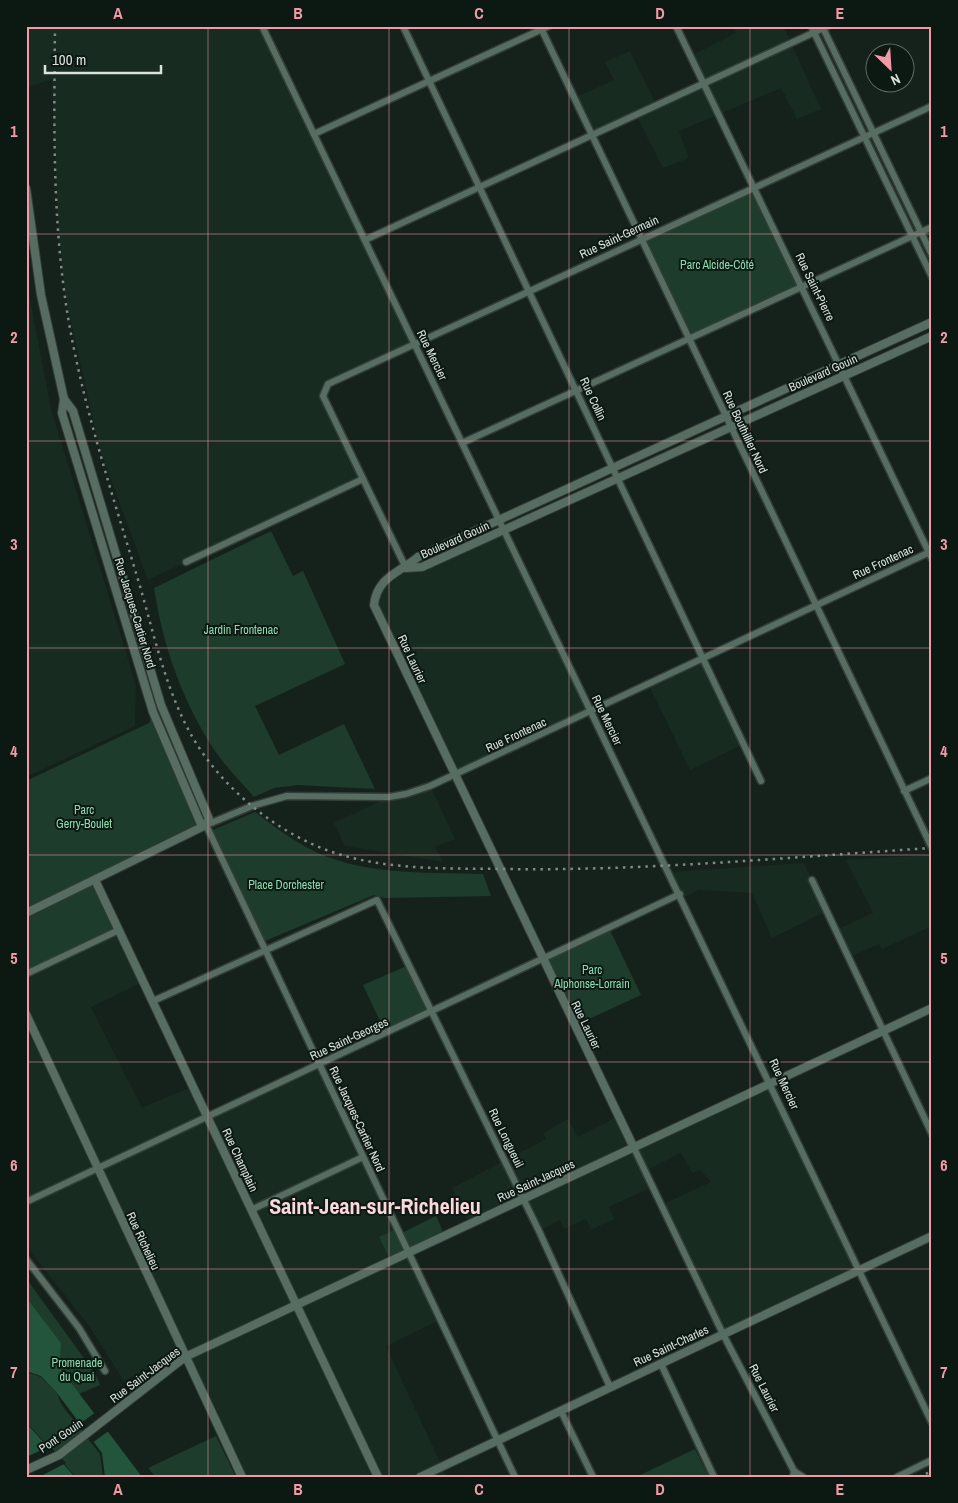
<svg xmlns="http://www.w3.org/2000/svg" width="958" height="1503" font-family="'Archivo Narrow',sans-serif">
<rect width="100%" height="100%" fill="#15221b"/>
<!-- built -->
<g fill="#172b20">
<path d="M 26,26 L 262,26 L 414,343 L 328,384 L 323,396 L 363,479 L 148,580 L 100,450 L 70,317 L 64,287 L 58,223 L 52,79 L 26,88 Z"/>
<path d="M 733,26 L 783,26 L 821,109 L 797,119 L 781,88 L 679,131 L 689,158 L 663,168 L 636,115 L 592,135 L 574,98 L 614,80 L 605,62 L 630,51 L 658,108 L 704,84 L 687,58 L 736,33 Z"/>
<path d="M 26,278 L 51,409 L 136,685 L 135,726 L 26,777 Z"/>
<path d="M 503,531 L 591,712 L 455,776 L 374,605 L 375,593 L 406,568 L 422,567 Z"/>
<path d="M 703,659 L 744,744 L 690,770 L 649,685 Z"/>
<path d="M 430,786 L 455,839 L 435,847 L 443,862 L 345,846 L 334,823 L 389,797 Z"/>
<path d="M 932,855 L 932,926 L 882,949 L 879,944 L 849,957 L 836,930 L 873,913 L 846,860 Z"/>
<path d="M 804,863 L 827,911 L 772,938 L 752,893 L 699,890 L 682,898 L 669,872 Z"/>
<path d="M 95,880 L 143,982 L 91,1007 L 142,1108 L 193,1086 L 208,1117 L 319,1065 L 409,1251 L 468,1222 L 452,1188 L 546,1139 L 543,1133 L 568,1119 L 578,1137 L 618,1116 L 633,1148 L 771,1084 L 859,1271 L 723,1334 L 661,1205 L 711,1182 L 700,1170 L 692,1173 L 681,1153 L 645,1171 L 652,1187 L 609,1207 L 614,1219 L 591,1230 L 586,1219 L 564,1229 L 560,1220 L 539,1231 L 524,1199 L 409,1254 L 440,1320 L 386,1346 L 447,1477 L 242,1477 L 185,1357 L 176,1355 L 124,1381 L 89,1326 L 26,1246 L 26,913 Z"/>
</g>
<!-- green -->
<g fill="#1d3c2b">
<path d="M 754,187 L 802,287 L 688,339 L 641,239 Z"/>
<path d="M 271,531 L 293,576 L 303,571 L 345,664 L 255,706 L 279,755 L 344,724 L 375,789 L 298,785 L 274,788 L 254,797 C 242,783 228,769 217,754 C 183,704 163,647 154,588 Z"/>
<path d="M 153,712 L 198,825 L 26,908 L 26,781 L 149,723 Z"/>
<path d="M 255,812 C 271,824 288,837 306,847 C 358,876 425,872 483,874 L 491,896 L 384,898 L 374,895 L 265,941 L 213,830 Z"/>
<path d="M 95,880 L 119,930 L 26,974 L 26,913 Z"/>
<path d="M 609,928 L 641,995 L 574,1026 L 542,960 Z"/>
<path d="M 409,965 L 431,1012 L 386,1034 L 363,985 Z"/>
<path d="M 436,1216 L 444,1234 L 409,1251 L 400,1234 Z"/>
<path d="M 394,1230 L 405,1252 L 390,1259 L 379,1237 Z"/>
<path d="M 26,1278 L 96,1375 L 100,1385 L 79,1394 L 60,1368 L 61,1343 L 26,1297 Z"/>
<path d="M 26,1372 L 41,1377 L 57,1393 L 61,1404 L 100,1454 L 103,1477 L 76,1477 L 26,1422 Z"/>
<path d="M 216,1436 L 236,1477 L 156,1477 L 148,1468 Z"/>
<path d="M 695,1449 L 709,1477 L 636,1477 Z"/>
</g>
<!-- water -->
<g fill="#23553c">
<path d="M 26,1297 L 61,1343 L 60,1368 L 142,1477 L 105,1477 L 102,1453 L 57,1393 L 41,1376 L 26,1371 Z"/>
<path d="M 26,1423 L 75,1477 L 26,1477 Z"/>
</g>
<!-- pier -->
<g fill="#15221b">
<path d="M 96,1412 L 110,1430 L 92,1443 L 78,1425 Z"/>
<path d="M 50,1446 L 66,1463 L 39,1477 L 26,1477 L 26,1457 Z"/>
</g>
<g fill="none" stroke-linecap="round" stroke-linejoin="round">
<defs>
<g id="minor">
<path d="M 262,26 L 932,1423"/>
<path d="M 403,26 L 761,781"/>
<path d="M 540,26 L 932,848"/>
<path d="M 676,26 L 932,559"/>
<path d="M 811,26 L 932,277"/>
<path d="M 822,26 L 932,255"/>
<path d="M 314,134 L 549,26"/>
<path d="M 365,240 L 828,26"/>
<path d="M 462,443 L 932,227"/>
<path d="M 186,562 L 363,479"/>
<path d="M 406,568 L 323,396 L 328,384 L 932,106"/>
<path d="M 904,791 L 932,778"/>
<path d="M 812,880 L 932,1134"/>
<path d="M 26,974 L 119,930"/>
<path d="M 153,1001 L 377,900 L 539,1231 L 610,1387"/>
<path d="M 634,1148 L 723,1334 L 794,1471 L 793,1477"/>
<path d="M 26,1202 L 680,894"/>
<path d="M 251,1210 L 363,1157"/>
<path d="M 26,1259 L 79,1328 L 105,1371"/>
<path d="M 661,1364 L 714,1477"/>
<path d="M 561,1411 L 593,1477"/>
<path d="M 794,1471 L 803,1477"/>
<path d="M 515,1477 L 206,825 L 252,806 L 287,796 L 389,797 L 406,794 L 430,786 L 932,551"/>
<path d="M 897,1477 L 932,1460"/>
</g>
<g id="tertiary">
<path d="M 26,188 L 41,295 L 64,399 L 62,413 L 153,712 L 200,822 L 206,825"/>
<path d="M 64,399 L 73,411 L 161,705 L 209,819 L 206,825"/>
<path d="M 406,568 L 422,567 L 932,336"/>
<path d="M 95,880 L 378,1477"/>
<path d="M 26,913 L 206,825"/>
<path d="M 26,1014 L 242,1477"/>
<path d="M 634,1148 L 374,605 C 377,577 399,573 418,557 L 932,322"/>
<path d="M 26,1470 L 59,1455 L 185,1357 L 932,1008"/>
<path d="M 420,1477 L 932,1236"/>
</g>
</defs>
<!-- minor casing -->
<use href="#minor" stroke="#313d36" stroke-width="9"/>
<!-- tertiary casing -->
<use href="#tertiary" stroke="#313d36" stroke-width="10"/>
<!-- minor -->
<use href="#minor" stroke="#586d61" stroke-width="6"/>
<!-- tertiary -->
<use href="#tertiary" stroke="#586d61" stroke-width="8"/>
<!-- rail -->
<g stroke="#818b85" stroke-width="2.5" stroke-dasharray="2.5 5" stroke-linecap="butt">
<path d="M 55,26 C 54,125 52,225 69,323 C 84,408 111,490 136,573 C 153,628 164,688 193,738 C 223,789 277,833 332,852 C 389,871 447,868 506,869 C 648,871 790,857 932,848"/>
<path d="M 919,1477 L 932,1471"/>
</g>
</g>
<!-- grid -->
<path fill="none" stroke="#f39aa9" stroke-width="1" stroke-opacity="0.55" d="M 208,26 L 208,1477M 389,26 L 389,1477M 569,26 L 569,1477M 750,26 L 750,1477M 26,234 L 932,234M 26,441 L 932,441M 26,648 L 932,648M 26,855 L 932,855M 26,1062 L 932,1062M 26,1269 L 932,1269"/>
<g text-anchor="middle" stroke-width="4" stroke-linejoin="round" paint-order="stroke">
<!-- street labels -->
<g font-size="12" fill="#dae2dd" stroke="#0c1912">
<text transform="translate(619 237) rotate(-25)" y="4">Rue Saint-Germain</text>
<text transform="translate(815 287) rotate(64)" y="4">Rue Saint-Pierre</text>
<text transform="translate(432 355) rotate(64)" y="4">Rue Mercier</text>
<text transform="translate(823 373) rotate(-24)" y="4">Boulevard Gouin</text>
<text transform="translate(593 399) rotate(65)" y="4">Rue Collin</text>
<text transform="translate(745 432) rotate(65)" y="4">Rue Bouthillier Nord</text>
<text transform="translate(455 540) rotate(-24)" y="4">Boulevard Gouin</text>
<text transform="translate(883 562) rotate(-25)" y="4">Rue Frontenac</text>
<text transform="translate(135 613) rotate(73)" y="4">Rue Jacques-Cartier Nord</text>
<text transform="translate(412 659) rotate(65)" y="4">Rue Laurier</text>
<text transform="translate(607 720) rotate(64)" y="4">Rue Mercier</text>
<text transform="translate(516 735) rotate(-25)" y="4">Rue Frontenac</text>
<text transform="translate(586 1025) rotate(64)" y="4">Rue Laurier</text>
<text transform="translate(349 1039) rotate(-25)" y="4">Rue Saint-Georges</text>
<text transform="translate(784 1084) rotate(65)" y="4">Rue Mercier</text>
<text transform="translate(357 1119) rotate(65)" y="4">Rue Jacques-Cartier Nord</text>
<text transform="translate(506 1138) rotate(64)" y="4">Rue Longueuil</text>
<text transform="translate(240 1160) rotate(65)" y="4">Rue Champlain</text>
<text transform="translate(536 1181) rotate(-25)" y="4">Rue Saint-Jacques</text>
<text transform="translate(143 1241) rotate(65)" y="4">Rue Richelieu</text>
<text transform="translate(671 1346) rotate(-25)" y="4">Rue Saint-Charles</text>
<text transform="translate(145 1375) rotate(-37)" y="4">Rue Saint-Jacques</text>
<text transform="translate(764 1388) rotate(63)" y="4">Rue Laurier</text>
<text transform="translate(61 1436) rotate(-34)" y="4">Pont Gouin</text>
</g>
<!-- park labels -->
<g font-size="12" fill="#8eddb1" stroke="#0c1912">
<text x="717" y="269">Parc Alcide-Côté</text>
<text x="241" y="634">Jardin Frontenac</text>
<text x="84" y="814">Parc<tspan x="84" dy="14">Gerry-Boulet</tspan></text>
<text x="286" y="889">Place Dorchester</text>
<text x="592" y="974">Parc<tspan x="592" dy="14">Alphonse-Lorrain</tspan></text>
<text x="77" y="1367">Promenade<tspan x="77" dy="14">du Quai</tspan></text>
</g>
<!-- town labels -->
<g font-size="22" font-weight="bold" fill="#fcd8dd" stroke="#0c1912">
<text x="375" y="1214">Saint-Jean-sur-Richelieu</text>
</g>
</g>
<!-- border -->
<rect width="958" height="1503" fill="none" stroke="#0c1912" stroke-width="55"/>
<!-- north arrow -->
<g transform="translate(890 68) rotate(155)"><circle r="24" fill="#0c1912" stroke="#5e6963"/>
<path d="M0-4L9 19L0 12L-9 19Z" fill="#f39aa9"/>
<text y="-8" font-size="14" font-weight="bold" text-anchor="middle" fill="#dae2dd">N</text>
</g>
<!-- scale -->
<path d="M45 65v8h116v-8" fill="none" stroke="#dae2dd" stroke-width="2.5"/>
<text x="52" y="65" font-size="15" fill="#dae2dd" stroke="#0c1912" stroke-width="4" paint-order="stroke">100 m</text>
<rect x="28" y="28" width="902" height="1448" fill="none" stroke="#f39aa9" stroke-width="2"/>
<g font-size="16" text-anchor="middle" font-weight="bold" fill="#f39aa9">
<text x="118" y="19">A</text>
<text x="298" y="19">B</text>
<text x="479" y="19">C</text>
<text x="660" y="19">D</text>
<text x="840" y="19">E</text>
<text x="14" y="137">1</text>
<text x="944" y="137">1</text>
<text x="14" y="343">2</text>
<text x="944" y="343">2</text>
<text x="14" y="550">3</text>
<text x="944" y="550">3</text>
<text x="14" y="757">4</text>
<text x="944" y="757">4</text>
<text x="14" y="964">5</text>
<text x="944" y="964">5</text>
<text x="14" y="1171">6</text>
<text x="944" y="1171">6</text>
<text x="14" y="1378">7</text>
<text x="944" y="1378">7</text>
<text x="118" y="1495">A</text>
<text x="298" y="1495">B</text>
<text x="479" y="1495">C</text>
<text x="660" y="1495">D</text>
<text x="840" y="1495">E</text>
</g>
</svg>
